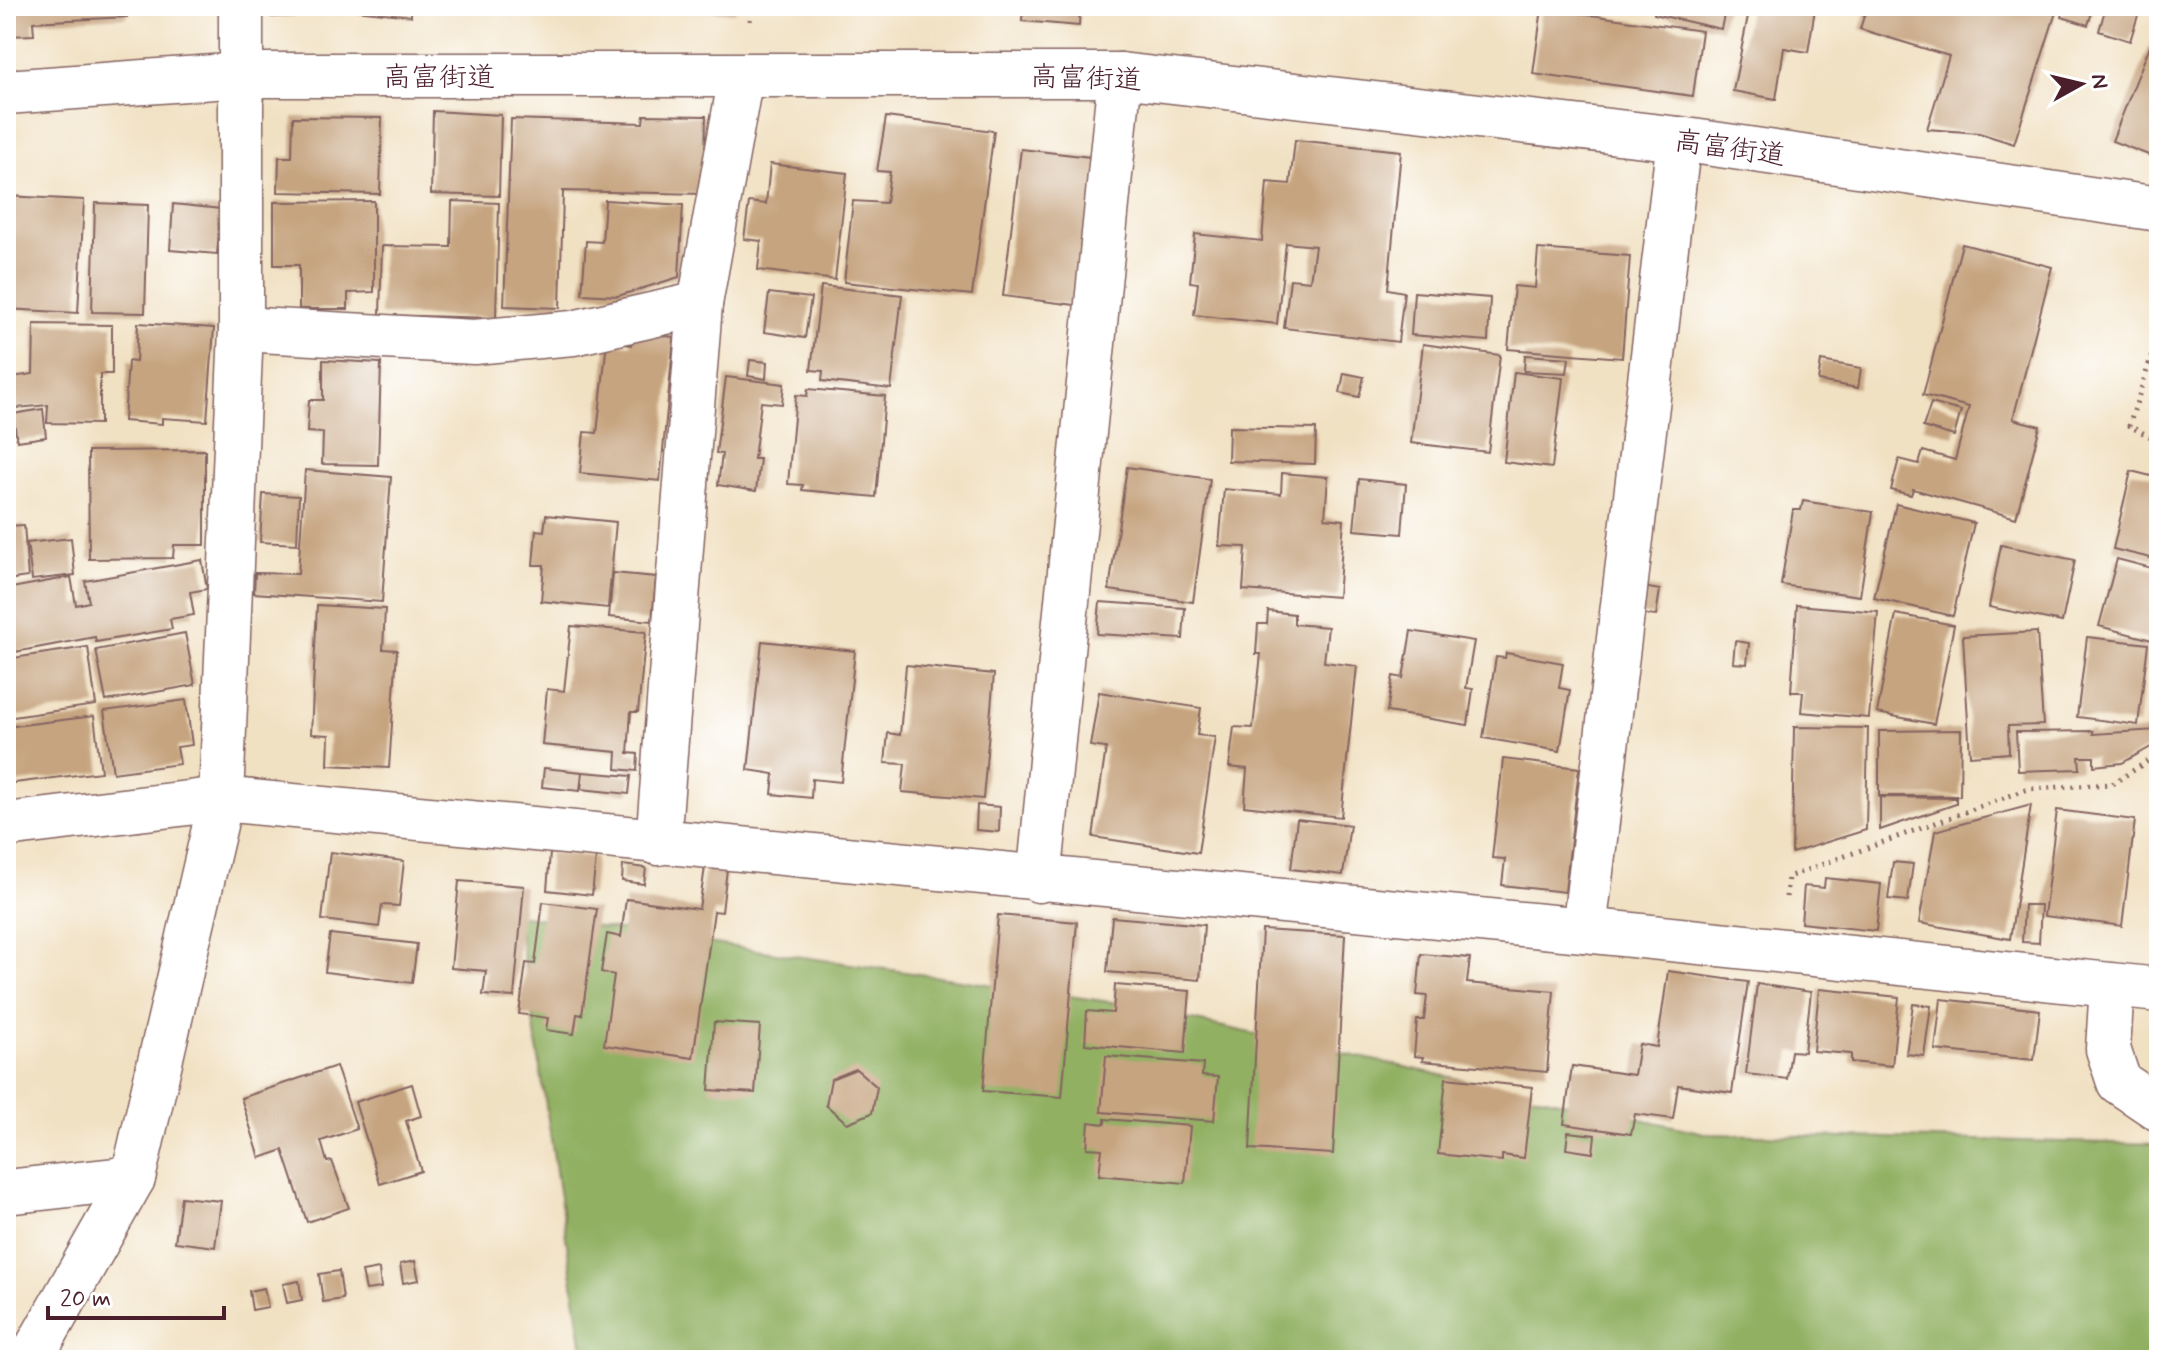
<svg xmlns="http://www.w3.org/2000/svg" width="2165" height="1366" font-family="Mynerve,'Klee One',sans-serif">
<rect width="100%" height="100%" fill="#fff"/>
<filter id="ink" filterUnits="userSpaceOnUse"><feTurbulence type="fractalNoise" baseFrequency=".0125" numOctaves="2"/><feDisplacementMap in="SourceGraphic" scale="16" xChannelSelector="R" yChannelSelector="G"/><feConvolveMatrix kernelMatrix="1 2 1 2 8 2 1 2 1" color-interpolation-filters="sRGB"/></filter>
<filter id="wash" filterUnits="userSpaceOnUse"><feTurbulence type="fractalNoise" baseFrequency=".006" numOctaves="4" result="noise"/><feDisplacementMap in="SourceGraphic" scale="32" xChannelSelector="R" yChannelSelector="G"/><feGaussianBlur stdDeviation="1.8" result="paint"/><feColorMatrix in="noise" values="0 0 0 0 0 0 0 0 0 0 0 0 0 0 0 0 0 1.4 0 .05"/><feComposite in="paint" operator="in"/></filter>
<g filter="url(#wash)">
<rect width="100%" height="100%" fill="#f1e1c3"/>
<!-- forest -->
<path fill="#91b062" stroke="#6e6846" stroke-width="2" d="M 517,915 L 1110,1002 L 1709,1134 L 2159,1144 L 2159,1360 L 570,1360 L 583,1349 Z"/>
<g id="blocks">
<!-- building -->
<g fill="#c6a480">
<path d="M 6,6 L 126,6 L 127,17 L 33,22 L 34,35 L 6,36 Z"/>
<path d="M 270,6 L 295,6 L 295,16 L 271,17 Z"/>
<path d="M 318,6 L 411,6 L 411,16 Z"/>
<path d="M 651,6 L 736,6 L 735,13 Z"/>
<path d="M 1023,6 L 1080,6 L 1079,26 L 1022,21 Z"/>
<path d="M 1656,6 L 1726,6 L 1721,29 L 1654,14 Z"/>
<path d="M 1750,6 L 1815,9 L 1808,52 L 1784,48 L 1776,99 L 1733,91 Z"/>
<path d="M 1867,6 L 2058,6 L 2014,144 L 1979,133 L 1927,129 L 1949,56 L 1860,29 Z"/>
<path d="M 2065,6 L 2094,6 L 2088,25 L 2062,17 Z"/>
<path d="M 2106,6 L 2141,6 L 2130,41 L 2099,31 Z"/>
<path d="M 1542,8 L 1702,31 L 1693,96 L 1533,74 Z"/>
<path d="M 2159,23 L 2159,159 L 2112,141 Z"/>
<path d="M 433,111 L 501,115 L 499,196 L 431,194 Z"/>
<path d="M 644,115 L 706,116 L 704,194 L 563,191 L 560,308 L 504,306 L 511,119 L 643,123 Z"/>
<path d="M 293,117 L 382,118 L 380,194 L 278,192 L 279,157 L 292,157 Z"/>
<path d="M 886,117 L 994,131 L 972,295 L 844,282 L 853,201 L 886,203 L 890,172 L 877,171 Z"/>
<path d="M 1295,140 L 1401,151 L 1388,289 L 1404,292 L 1398,342 L 1284,328 L 1290,279 L 1310,281 L 1315,246 L 1286,243 L 1277,324 L 1194,315 L 1198,283 L 1190,282 L 1195,234 L 1262,241 L 1267,182 L 1290,184 Z"/>
<path d="M 1021,149 L 1099,158 L 1082,306 L 1003,296 Z"/>
<path d="M 770,164 L 847,173 L 835,280 L 758,270 L 761,241 L 744,239 L 749,202 L 766,204 Z"/>
<path d="M 6,196 L 84,200 L 78,313 L 6,309 Z"/>
<path d="M 605,200 L 683,205 L 679,277 L 618,296 L 582,294 L 586,241 L 602,242 Z"/>
<path d="M 374,201 L 374,292 L 348,293 L 348,309 L 299,309 L 299,265 L 274,265 L 274,202 Z"/>
<path d="M 452,201 L 499,203 L 496,318 L 380,315 L 382,246 L 451,247 Z"/>
<path d="M 95,203 L 148,205 L 145,313 L 92,312 Z"/>
<path d="M 173,204 L 221,209 L 217,254 L 170,250 Z"/>
<path d="M 1962,244 L 2052,267 L 2013,419 L 2040,426 L 2016,518 L 1913,489 L 1911,495 L 1891,490 L 1899,459 L 1919,464 L 1923,451 L 1955,460 L 1969,407 L 1923,395 Z"/>
<path d="M 1538,249 L 1630,256 L 1622,358 L 1508,349 L 1514,286 L 1535,288 Z"/>
<path d="M 821,286 L 902,295 L 891,389 L 822,381 L 823,371 L 811,370 Z"/>
<path d="M 1414,292 L 1490,298 L 1488,341 L 1411,335 Z"/>
<path d="M 769,293 L 811,298 L 805,338 L 764,332 Z"/>
<path d="M 138,323 L 214,328 L 207,421 L 162,418 L 162,424 L 124,421 L 128,361 L 136,362 Z"/>
<path d="M 34,324 L 112,325 L 112,374 L 100,374 L 100,424 L 47,423 L 48,405 L 17,408 L 12,377 L 33,374 Z"/>
<path d="M 632,333 L 674,337 L 660,481 L 580,473 L 584,432 L 597,433 L 607,342 L 631,345 Z"/>
<path d="M 1423,344 L 1500,355 L 1488,452 L 1411,443 Z"/>
<path d="M 1525,355 L 1569,358 L 1567,373 L 1524,371 Z"/>
<path d="M 323,360 L 381,363 L 378,465 L 322,464 L 323,433 L 307,432 L 309,400 L 323,400 Z"/>
<path d="M 750,360 L 767,362 L 766,379 L 748,376 Z"/>
<path d="M 1821,361 L 1861,368 L 1858,388 L 1818,381 Z"/>
<path d="M 1514,372 L 1563,378 L 1552,468 L 1504,462 Z"/>
<path d="M 1344,373 L 1364,377 L 1359,397 L 1340,393 Z"/>
<path d="M 726,377 L 784,384 L 782,404 L 761,402 L 754,459 L 760,459 L 756,491 L 718,485 L 722,454 L 716,453 Z"/>
<path d="M 808,389 L 885,396 L 876,497 L 802,490 L 803,485 L 788,484 L 796,395 L 807,396 Z"/>
<path d="M 1931,403 L 1961,411 L 1954,436 L 1923,427 Z"/>
<path d="M 43,409 L 46,437 L 17,441 L 13,414 Z"/>
<path d="M 1229,427 L 1316,429 L 1315,464 L 1228,461 Z"/>
<path d="M 205,450 L 205,545 L 174,545 L 173,558 L 89,559 L 88,451 Z"/>
<path d="M 1127,467 L 1210,479 L 1193,602 L 1109,590 Z"/>
<path d="M 305,470 L 391,477 L 382,602 L 254,593 L 255,573 L 298,574 Z"/>
<path d="M 2131,471 L 2159,478 L 2159,560 L 2113,549 Z"/>
<path d="M 1282,473 L 1328,477 L 1325,518 L 1344,520 L 1338,597 L 1243,590 L 1246,547 L 1219,546 L 1224,489 L 1281,494 Z"/>
<path d="M 1359,479 L 1406,484 L 1402,534 L 1354,530 Z"/>
<path d="M 263,494 L 299,496 L 297,544 L 260,542 Z"/>
<path d="M 1803,501 L 1873,512 L 1860,596 L 1781,585 L 1793,510 L 1801,510 Z"/>
<path d="M 1896,504 L 1974,523 L 1953,616 L 1874,598 Z"/>
<path d="M 546,515 L 616,522 L 608,608 L 541,601 L 544,565 L 533,565 L 536,530 L 544,531 Z"/>
<path d="M 24,525 L 28,577 L 6,580 L 6,526 Z"/>
<path d="M 71,538 L 75,575 L 32,580 L 27,543 Z"/>
<path d="M 2001,545 L 2075,560 L 2062,622 L 1989,607 Z"/>
<path d="M 2117,559 L 2159,570 L 2159,642 L 2099,626 Z"/>
<path d="M 202,560 L 207,589 L 190,592 L 194,615 L 170,619 L 172,629 L 96,642 L 95,637 L 15,652 L 9,622 L 6,623 L 6,589 L 71,577 L 76,605 L 89,602 L 85,581 Z"/>
<path d="M 613,573 L 656,577 L 652,621 L 609,617 Z"/>
<path d="M 1643,587 L 1660,590 L 1656,616 L 1639,614 Z"/>
<path d="M 1100,602 L 1185,608 L 1183,639 L 1097,634 Z"/>
<path d="M 317,605 L 385,609 L 383,649 L 397,650 L 389,768 L 328,765 L 329,735 L 311,734 Z"/>
<path d="M 1797,605 L 1878,612 L 1869,718 L 1801,712 L 1803,692 L 1791,692 Z"/>
<path d="M 1268,611 L 1294,614 L 1294,624 L 1328,627 L 1324,662 L 1357,666 L 1341,817 L 1244,806 L 1247,769 L 1229,767 L 1234,727 L 1253,728 L 1261,654 L 1256,654 L 1258,624 L 1267,624 Z"/>
<path d="M 1896,614 L 1954,625 L 1934,724 L 1877,713 Z"/>
<path d="M 571,626 L 646,632 L 638,712 L 631,712 L 628,753 L 638,754 L 637,771 L 616,769 L 617,752 L 542,745 L 547,689 L 564,691 Z"/>
<path d="M 1411,631 L 1474,641 L 1466,688 L 1473,689 L 1468,725 L 1387,712 L 1393,676 L 1403,678 Z"/>
<path d="M 2037,632 L 2043,725 L 2008,726 L 2009,753 L 1970,756 L 1963,636 Z"/>
<path d="M 185,633 L 195,685 L 106,701 L 96,650 Z"/>
<path d="M 2087,637 L 2148,644 L 2138,725 L 2077,717 Z"/>
<path d="M 762,641 L 855,651 L 841,782 L 812,779 L 811,798 L 772,794 L 774,774 L 748,770 Z"/>
<path d="M 1735,641 L 1749,643 L 1747,664 L 1733,663 Z"/>
<path d="M 88,647 L 96,705 L 6,718 L 6,659 Z"/>
<path d="M 1506,653 L 1563,663 L 1559,688 L 1570,690 L 1560,751 L 1483,738 L 1496,657 L 1505,658 Z"/>
<path d="M 906,665 L 994,674 L 983,799 L 902,792 L 905,764 L 885,763 L 888,733 L 900,735 Z"/>
<path d="M 1099,692 L 1201,708 L 1197,735 L 1215,737 L 1198,853 L 1093,837 L 1106,748 L 1090,746 Z"/>
<path d="M 186,700 L 192,745 L 177,747 L 180,764 L 113,773 L 104,711 Z"/>
<path d="M 94,716 L 101,772 L 6,784 L 6,727 Z"/>
<path d="M 1794,727 L 1868,728 L 1866,830 L 1792,853 Z"/>
<path d="M 1961,730 L 1960,796 L 1879,796 L 1879,731 Z"/>
<path d="M 2157,730 L 2158,743 L 2122,763 L 2094,766 L 2094,757 L 2079,757 L 2080,769 L 2018,771 L 2016,732 L 2093,731 L 2093,734 Z"/>
<path d="M 1503,759 L 1579,768 L 1565,892 L 1502,885 L 1505,859 L 1492,858 Z"/>
<path d="M 544,768 L 582,772 L 580,791 L 542,787 Z"/>
<path d="M 583,772 L 631,776 L 629,794 L 581,789 Z"/>
<path d="M 1880,797 L 1956,798 L 1956,804 L 1880,830 Z"/>
<path d="M 977,805 L 1000,807 L 999,832 L 976,830 Z"/>
<path d="M 2031,805 L 2010,939 L 1919,923 L 1935,831 Z"/>
<path d="M 2057,810 L 2135,820 L 2122,926 L 2044,916 Z"/>
<path d="M 1297,819 L 1350,825 L 1343,875 L 1291,869 Z"/>
<path d="M 330,852 L 404,861 L 399,906 L 382,905 L 379,927 L 322,920 Z"/>
<path d="M 550,853 L 596,857 L 592,895 L 547,890 Z"/>
<path d="M 1893,862 L 1913,864 L 1908,901 L 1888,899 Z"/>
<path d="M 623,865 L 646,868 L 644,884 L 622,881 Z"/>
<path d="M 705,867 L 727,869 L 722,912 L 714,911 L 693,1058 L 604,1045 L 614,975 L 601,972 L 607,934 L 621,937 L 626,899 L 699,909 Z"/>
<path d="M 1825,878 L 1881,884 L 1876,931 L 1801,923 L 1804,886 L 1824,888 Z"/>
<path d="M 459,881 L 524,886 L 514,997 L 483,995 L 486,971 L 451,968 Z"/>
<path d="M 543,902 L 597,909 L 582,1015 L 577,1014 L 574,1034 L 546,1030 L 548,1018 L 519,1014 L 526,963 L 535,964 Z"/>
<path d="M 2024,905 L 2041,905 L 2039,943 L 2022,942 Z"/>
<path d="M 998,915 L 1077,922 L 1062,1097 L 983,1091 Z"/>
<path d="M 1112,917 L 1204,925 L 1200,980 L 1107,972 Z"/>
<path d="M 1262,930 L 1345,935 L 1333,1154 L 1250,1149 Z"/>
<path d="M 330,934 L 417,944 L 412,983 L 325,972 Z"/>
<path d="M 1421,954 L 1470,958 L 1467,983 L 1554,991 L 1547,1072 L 1422,1061 L 1423,1057 L 1414,1056 L 1417,1020 L 1424,1020 L 1427,996 L 1417,995 Z"/>
<path d="M 1668,971 L 1748,982 L 1732,1093 L 1678,1085 L 1673,1119 L 1635,1114 L 1631,1134 L 1564,1124 L 1572,1066 L 1634,1075 L 1639,1044 L 1657,1047 Z"/>
<path d="M 1757,984 L 1811,992 L 1804,1052 L 1791,1051 L 1787,1079 L 1746,1074 Z"/>
<path d="M 1115,985 L 1190,991 L 1185,1053 L 1085,1044 L 1087,1011 L 1113,1013 Z"/>
<path d="M 1819,989 L 1899,997 L 1892,1066 L 1851,1062 L 1851,1054 L 1813,1051 Z"/>
<path d="M 1941,999 L 2040,1010 L 2034,1060 L 1935,1050 Z"/>
<path d="M 1913,1004 L 1931,1006 L 1924,1056 L 1906,1054 Z"/>
<path d="M 714,1022 L 760,1025 L 755,1093 L 709,1090 Z"/>
<path d="M 1106,1056 L 1203,1064 L 1202,1076 L 1218,1077 L 1214,1121 L 1101,1112 Z"/>
<path d="M 336,1066 L 357,1129 L 321,1141 L 327,1162 L 332,1161 L 349,1208 L 307,1222 L 283,1150 L 260,1158 L 241,1098 Z"/>
<path d="M 856,1069 L 877,1087 L 872,1113 L 847,1123 L 826,1105 L 831,1079 Z"/>
<path d="M 1446,1078 L 1532,1087 L 1524,1158 L 1502,1155 L 1502,1161 L 1438,1154 Z"/>
<path d="M 412,1084 L 421,1116 L 406,1121 L 421,1171 L 380,1184 L 355,1102 Z"/>
<path d="M 1105,1119 L 1190,1126 L 1185,1183 L 1099,1175 L 1102,1149 L 1087,1148 L 1089,1122 L 1105,1124 Z"/>
<path d="M 1568,1132 L 1595,1135 L 1593,1153 L 1566,1149 Z"/>
<path d="M 181,1197 L 221,1201 L 215,1247 L 175,1242 Z"/>
<path d="M 415,1261 L 419,1280 L 403,1283 L 400,1264 Z"/>
<path d="M 379,1269 L 381,1288 L 366,1290 L 362,1272 Z"/>
<path d="M 339,1271 L 343,1299 L 323,1302 L 319,1274 Z"/>
<path d="M 299,1281 L 302,1300 L 287,1303 L 283,1284 Z"/>
<path d="M 264,1288 L 268,1307 L 252,1310 L 249,1291 Z"/>
</g>
</g>
</g>
<g filter="url(#ink)">
<use href="#blocks" fill-opacity="0" stroke="#846360" stroke-width="2"/>
<g fill="none" stroke-linecap="round" stroke-linejoin="round">
<defs>
<g id="minor">
<path d="M 6,92 L 242,75 L 1120,75 L 1679,139 L 2159,209"/>
<path d="M 241,329 L 474,342 L 573,333 L 700,304"/>
<path d="M 6,825 L 221,799 L 1584,930 L 2159,990"/>
<path d="M 658,843 L 700,304 L 741,76"/>
<path d="M 1039,880 L 1120,75"/>
<path d="M 1584,930 L 1679,139"/>
<path d="M 2112,986 L 2108,1049 L 2119,1082 L 2159,1109"/>
<path d="M 6,1192 L 133,1178"/>
<path d="M 30,1360 L 133,1178 L 221,799 L 241,329 L 241,6"/>
</g>
</defs>
<!-- minor casing -->
<use href="#minor" stroke="#846360" stroke-width="47"/>
<!-- path -->
<g stroke="#846360" stroke-width="5" stroke-dasharray="2 6" stroke-linecap="butt">
<path d="M 750,21 L 752,6"/>
<path d="M 2159,333 L 2129,426 L 2159,441"/>
<path d="M 1786,897 L 1788,877 L 2028,789 L 2112,784 L 2159,754"/>
</g>
<!-- minor -->
<use href="#minor" stroke="#fff" stroke-width="44"/>
</g>
</g>
<g text-anchor="middle" stroke-width="7" stroke-linejoin="round" paint-order="stroke">
<!-- street labels -->
<g font-size="28" fill="#4a1f2b" stroke="#fff">
<text x="439" y="86">高富街道</text>
<text transform="translate(1086 77) rotate(2)" y="10">高富街道</text>
<text transform="translate(1730 147) rotate(8)" y="10">高富街道</text>
</g>
</g>
<!-- margin -->
<rect width="2165" height="1366" fill="none" stroke="#fff" stroke-width="32"/>
<!-- north arrow -->
<g transform="translate(2081 84) rotate(82)" stroke="#ffffff" stroke-width="6" paint-order="stroke">
<path d="M0-6L14 30L0 20L-14 30Z" fill="#4a1f2b"/>
<text y="-12" font-size="22" font-weight="bold" text-anchor="middle" fill="#4a1f2b">N</text>
</g>
<!-- scale -->
<path d="M48 1306v12h176v-12" fill="none" stroke="#4a1f2b" stroke-width="4"/>
<text x="60" y="1306" font-size="24" fill="#4a1f2b" stroke="#ffffff" stroke-width="6" paint-order="stroke">20 m</text>
</svg>
